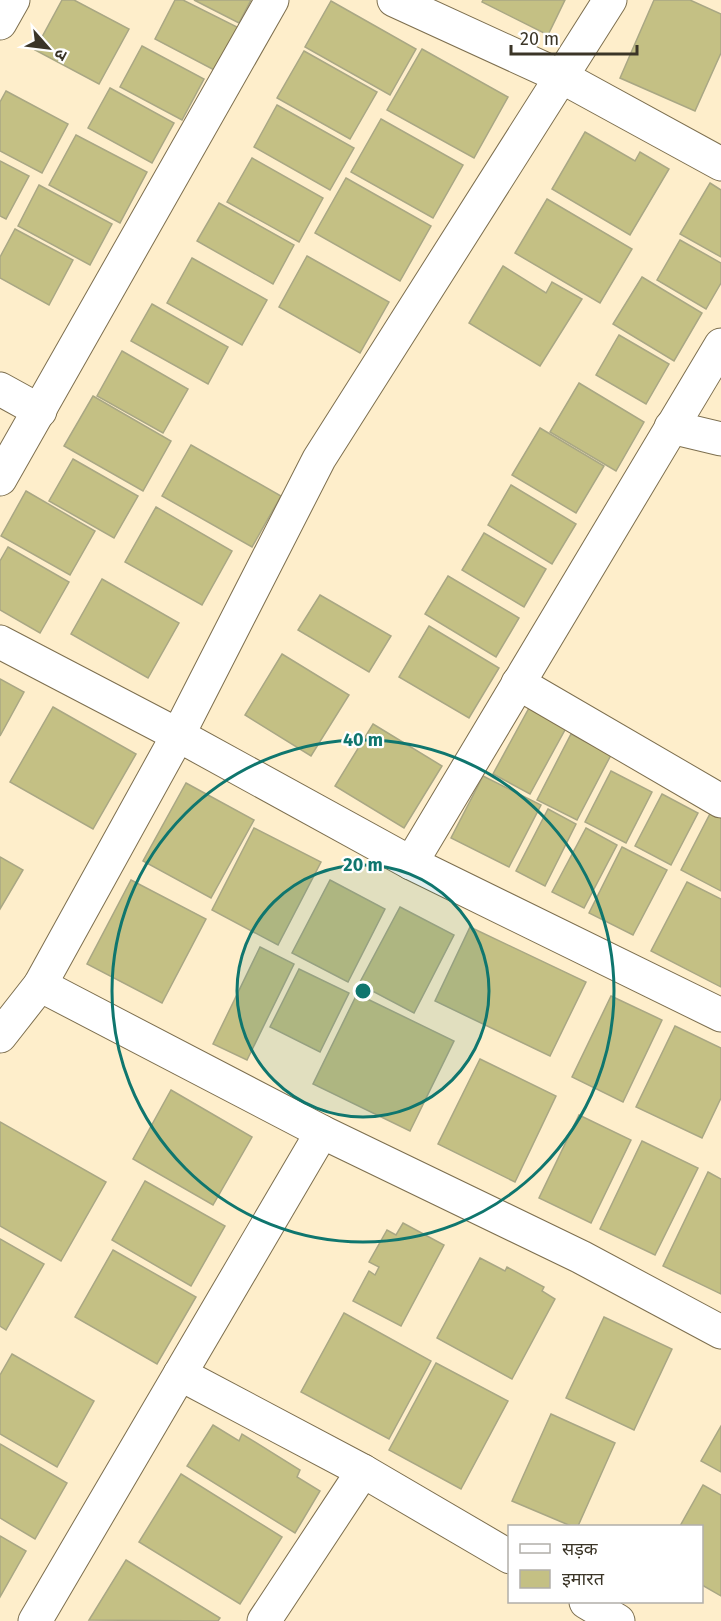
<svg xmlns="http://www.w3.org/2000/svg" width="721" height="1621" font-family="'Fira Sans','Noto Sans Devanagari',sans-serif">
<rect width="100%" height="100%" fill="#feeecb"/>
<!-- building -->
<g fill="#c4c084" stroke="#a9a784" stroke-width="1.5">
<path d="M 62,0 L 74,0 L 129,29 L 99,84 L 35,50 Z"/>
<path d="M 175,0 L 183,0 L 241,29 L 218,72 L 155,39 Z"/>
<path d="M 194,0 L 251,0 L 239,23 Z"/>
<path d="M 483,0 L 565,0 L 548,35 L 482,2 Z"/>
<path d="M 654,0 L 690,0 L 721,14 L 721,53 L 695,111 L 620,78 Z"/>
<path d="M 331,1 L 416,49 L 390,95 L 305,47 Z"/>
<path d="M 142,46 L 204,79 L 182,120 L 120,87 Z"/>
<path d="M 422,49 L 508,97 L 474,158 L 387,110 Z"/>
<path d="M 304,51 L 377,92 L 350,139 L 277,98 Z"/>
<path d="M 110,88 L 174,123 L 152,163 L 88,128 Z"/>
<path d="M 6,91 L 68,124 L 42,173 L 0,151 L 0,102 Z"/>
<path d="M 277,105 L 354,148 L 330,190 L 254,147 Z"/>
<path d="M 381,119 L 463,165 L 433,218 L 351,172 Z"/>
<path d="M 585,132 L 635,161 L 640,152 L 669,169 L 630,235 L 552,189 Z"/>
<path d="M 76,135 L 147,172 L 120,223 L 49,185 Z"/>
<path d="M 252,158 L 323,198 L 299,242 L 227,202 Z"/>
<path d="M 0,161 L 29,176 L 6,219 L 0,216 Z"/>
<path d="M 346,178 L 431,226 L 400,281 L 315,233 Z"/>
<path d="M 710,183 L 721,190 L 721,257 L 680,234 Z"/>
<path d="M 39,185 L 112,224 L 90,265 L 18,226 Z"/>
<path d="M 547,199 L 632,249 L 600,303 L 515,253 Z"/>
<path d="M 219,203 L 294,245 L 273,284 L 197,241 Z"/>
<path d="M 15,229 L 73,260 L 49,305 L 0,278 L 0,257 Z"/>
<path d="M 680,240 L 721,263 L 721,283 L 706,309 L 657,280 Z"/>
<path d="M 307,256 L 389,302 L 360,353 L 279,307 Z"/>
<path d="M 192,258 L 267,300 L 242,345 L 167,303 Z"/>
<path d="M 503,266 L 546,293 L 552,282 L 582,299 L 540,366 L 469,323 Z"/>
<path d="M 642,277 L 702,313 L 674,361 L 613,324 Z"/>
<path d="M 152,304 L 228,347 L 208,384 L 131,341 Z"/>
<path d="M 619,335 L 669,364 L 646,404 L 596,375 Z"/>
<path d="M 122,351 L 188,389 L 163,433 L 97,396 Z"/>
<path d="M 579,383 L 644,422 L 616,471 L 550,432 Z"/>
<path d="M 93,396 L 171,441 L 143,491 L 64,446 Z"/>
<path d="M 540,428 L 604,466 L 576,513 L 512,475 Z"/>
<path d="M 191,445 L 281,496 L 252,547 L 162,496 Z"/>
<path d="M 73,459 L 138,496 L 114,538 L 49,501 Z"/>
<path d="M 511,485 L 576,524 L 552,564 L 488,525 Z"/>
<path d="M 26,491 L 95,531 L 70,575 L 1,536 Z"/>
<path d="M 156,507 L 232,551 L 202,605 L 125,562 Z"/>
<path d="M 484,533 L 546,569 L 524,607 L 462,570 Z"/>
<path d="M 8,547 L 69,582 L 40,633 L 0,610 L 0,561 Z"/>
<path d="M 448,576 L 519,618 L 496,657 L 425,614 Z"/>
<path d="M 102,579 L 179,623 L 148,678 L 71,634 Z"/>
<path d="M 320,595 L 391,636 L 369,672 L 298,630 Z"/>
<path d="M 429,626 L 499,668 L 469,718 L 399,677 Z"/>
<path d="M 282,654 L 349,695 L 311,756 L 245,715 Z"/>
<path d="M 0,679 L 24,692 L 0,736 Z"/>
<path d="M 53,707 L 136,754 L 93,829 L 10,782 Z"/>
<path d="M 529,708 L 566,728 L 530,794 L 493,774 Z"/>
<path d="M 373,724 L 442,766 L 404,828 L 335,786 Z"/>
<path d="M 571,734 L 611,755 L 577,820 L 537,800 Z"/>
<path d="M 611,771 L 652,792 L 626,843 L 585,822 Z"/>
<path d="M 483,776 L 541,805 L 509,867 L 451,838 Z"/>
<path d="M 186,783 L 254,820 L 211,898 L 143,861 Z"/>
<path d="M 662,794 L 698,813 L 671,865 L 635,846 Z"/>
<path d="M 714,806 L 721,810 L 721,891 L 681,870 Z"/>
<path d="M 548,809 L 576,824 L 545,886 L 516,871 Z"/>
<path d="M 254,828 L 321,862 L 278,945 L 212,910 Z"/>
<path d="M 586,828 L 617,845 L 584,908 L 552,892 Z"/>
<path d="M 622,847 L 667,870 L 633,935 L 589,913 Z"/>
<path d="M 0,857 L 23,870 L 0,909 Z"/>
<path d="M 131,880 L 206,919 L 162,1003 L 87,964 Z"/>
<path d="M 330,880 L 385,909 L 348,982 L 292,953 Z"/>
<path d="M 687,882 L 721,899 L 721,987 L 651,951 Z"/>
<path d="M 400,907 L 454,935 L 414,1013 L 359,984 Z"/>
<path d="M 470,927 L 586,982 L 550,1056 L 435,1001 Z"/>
<path d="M 260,947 L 294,964 L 247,1060 L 213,1044 Z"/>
<path d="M 299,969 L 349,993 L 320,1052 L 270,1027 Z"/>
<path d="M 357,994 L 454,1041 L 410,1131 L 313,1084 Z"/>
<path d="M 611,996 L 662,1020 L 623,1102 L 572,1077 Z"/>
<path d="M 675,1026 L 721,1048 L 721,1098 L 702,1138 L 636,1107 Z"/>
<path d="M 480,1059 L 556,1096 L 515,1182 L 438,1144 Z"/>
<path d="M 171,1090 L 252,1137 L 213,1205 L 133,1159 Z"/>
<path d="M 579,1115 L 631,1140 L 591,1223 L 539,1198 Z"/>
<path d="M 0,1122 L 106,1182 L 61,1261 L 0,1226 Z"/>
<path d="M 642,1141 L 698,1168 L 655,1255 L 600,1229 Z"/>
<path d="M 708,1172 L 721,1179 L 721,1294 L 663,1266 Z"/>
<path d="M 145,1181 L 225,1226 L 191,1286 L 112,1240 Z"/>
<path d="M 403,1223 L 444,1245 L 401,1326 L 353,1301 L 369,1271 L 375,1275 L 379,1267 L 369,1262 L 387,1230 L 396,1235 Z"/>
<path d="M 0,1239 L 44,1264 L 6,1330 L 0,1326 Z"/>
<path d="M 113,1250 L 196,1297 L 157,1364 L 75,1317 Z"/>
<path d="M 480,1258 L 505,1271 L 507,1267 L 544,1287 L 542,1291 L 555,1299 L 512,1379 L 437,1338 Z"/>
<path d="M 344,1313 L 431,1361 L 389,1439 L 301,1392 Z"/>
<path d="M 604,1317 L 672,1349 L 634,1430 L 566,1398 Z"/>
<path d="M 12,1354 L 94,1401 L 57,1467 L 0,1434 L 0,1375 Z"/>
<path d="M 436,1363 L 508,1401 L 461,1489 L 389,1450 Z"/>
<path d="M 551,1414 L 615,1443 L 578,1526 L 571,1526 L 512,1501 Z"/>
<path d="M 213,1425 L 239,1441 L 242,1434 L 300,1470 L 297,1477 L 320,1491 L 295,1533 L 187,1466 Z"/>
<path d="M 721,1426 L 721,1472 L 701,1461 Z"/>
<path d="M 0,1444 L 67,1483 L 35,1539 L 0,1518 Z"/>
<path d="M 181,1474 L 282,1537 L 240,1604 L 139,1542 Z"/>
<path d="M 703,1485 L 721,1495 L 721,1596 L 702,1585 L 702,1526 L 680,1526 Z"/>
<path d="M 0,1536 L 26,1551 L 0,1597 Z"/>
<path d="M 126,1560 L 220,1618 L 218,1621 L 89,1620 Z"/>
</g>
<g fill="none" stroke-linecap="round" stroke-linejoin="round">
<defs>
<g id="minor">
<path d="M 394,0 L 562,77 L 721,164"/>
<path d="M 0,23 L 13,0"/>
<path d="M 0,389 L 40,411"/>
<path d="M 671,427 L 721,439"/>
<path d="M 0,479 L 272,0"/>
<path d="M 0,642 L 178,735 L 411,863 L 721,1015"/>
<path d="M 518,683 L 721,801"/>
<path d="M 411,863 L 721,345"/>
<path d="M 40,985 L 322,1132 L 581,1257 L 721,1332"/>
<path d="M 0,1036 L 40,985 L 178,735 L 319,459 L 610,0"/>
<path d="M 180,1374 L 363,1471 L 510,1557"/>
<path d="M 586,1602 L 618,1621"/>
<path d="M 35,1621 L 322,1132"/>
<path d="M 264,1621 L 363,1471"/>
</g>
</defs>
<!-- minor casing -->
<use href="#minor" stroke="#7d6f4f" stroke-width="35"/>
<!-- minor -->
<use href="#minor" stroke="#fff" stroke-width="33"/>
</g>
<!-- distance rings -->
<circle cx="363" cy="991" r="126" fill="#0f766e" fill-opacity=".12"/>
<g fill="none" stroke="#0f766e" stroke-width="3">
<circle cx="363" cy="991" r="126"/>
<circle cx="363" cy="991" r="251"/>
</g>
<circle cx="363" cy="991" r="9" fill="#0f766e" stroke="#fff" stroke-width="3"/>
<g font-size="18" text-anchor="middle" font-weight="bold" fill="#0f766e" stroke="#fff" stroke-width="4.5" stroke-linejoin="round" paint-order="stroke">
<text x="363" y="746">40 m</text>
<text x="363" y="871">20 m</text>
</g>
<!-- legend -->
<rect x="508" y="1525" width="195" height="78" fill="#ffffff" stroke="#b1aea9" stroke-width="1.5"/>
<rect x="520" y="1544" width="30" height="9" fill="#ffffff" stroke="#b1aea9" stroke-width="1.5"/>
<text x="562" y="1555" font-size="18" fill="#3b3527">सड़क</text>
<rect x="520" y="1570" width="30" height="18" fill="#c4c084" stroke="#b1aea9" stroke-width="1.5"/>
<text x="562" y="1585" font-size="18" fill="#3b3527">इमारत</text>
<!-- north arrow -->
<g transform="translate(48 48) rotate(118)" stroke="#ffffff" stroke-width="4.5" paint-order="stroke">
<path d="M0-4.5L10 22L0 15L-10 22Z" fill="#3b3527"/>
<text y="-9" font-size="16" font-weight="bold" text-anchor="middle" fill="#3b3527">उ</text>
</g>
<!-- scale -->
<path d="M511 45v9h126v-9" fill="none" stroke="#3b3527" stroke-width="3"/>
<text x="520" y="45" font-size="18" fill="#3b3527" stroke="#ffffff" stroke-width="4.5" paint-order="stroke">20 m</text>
</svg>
